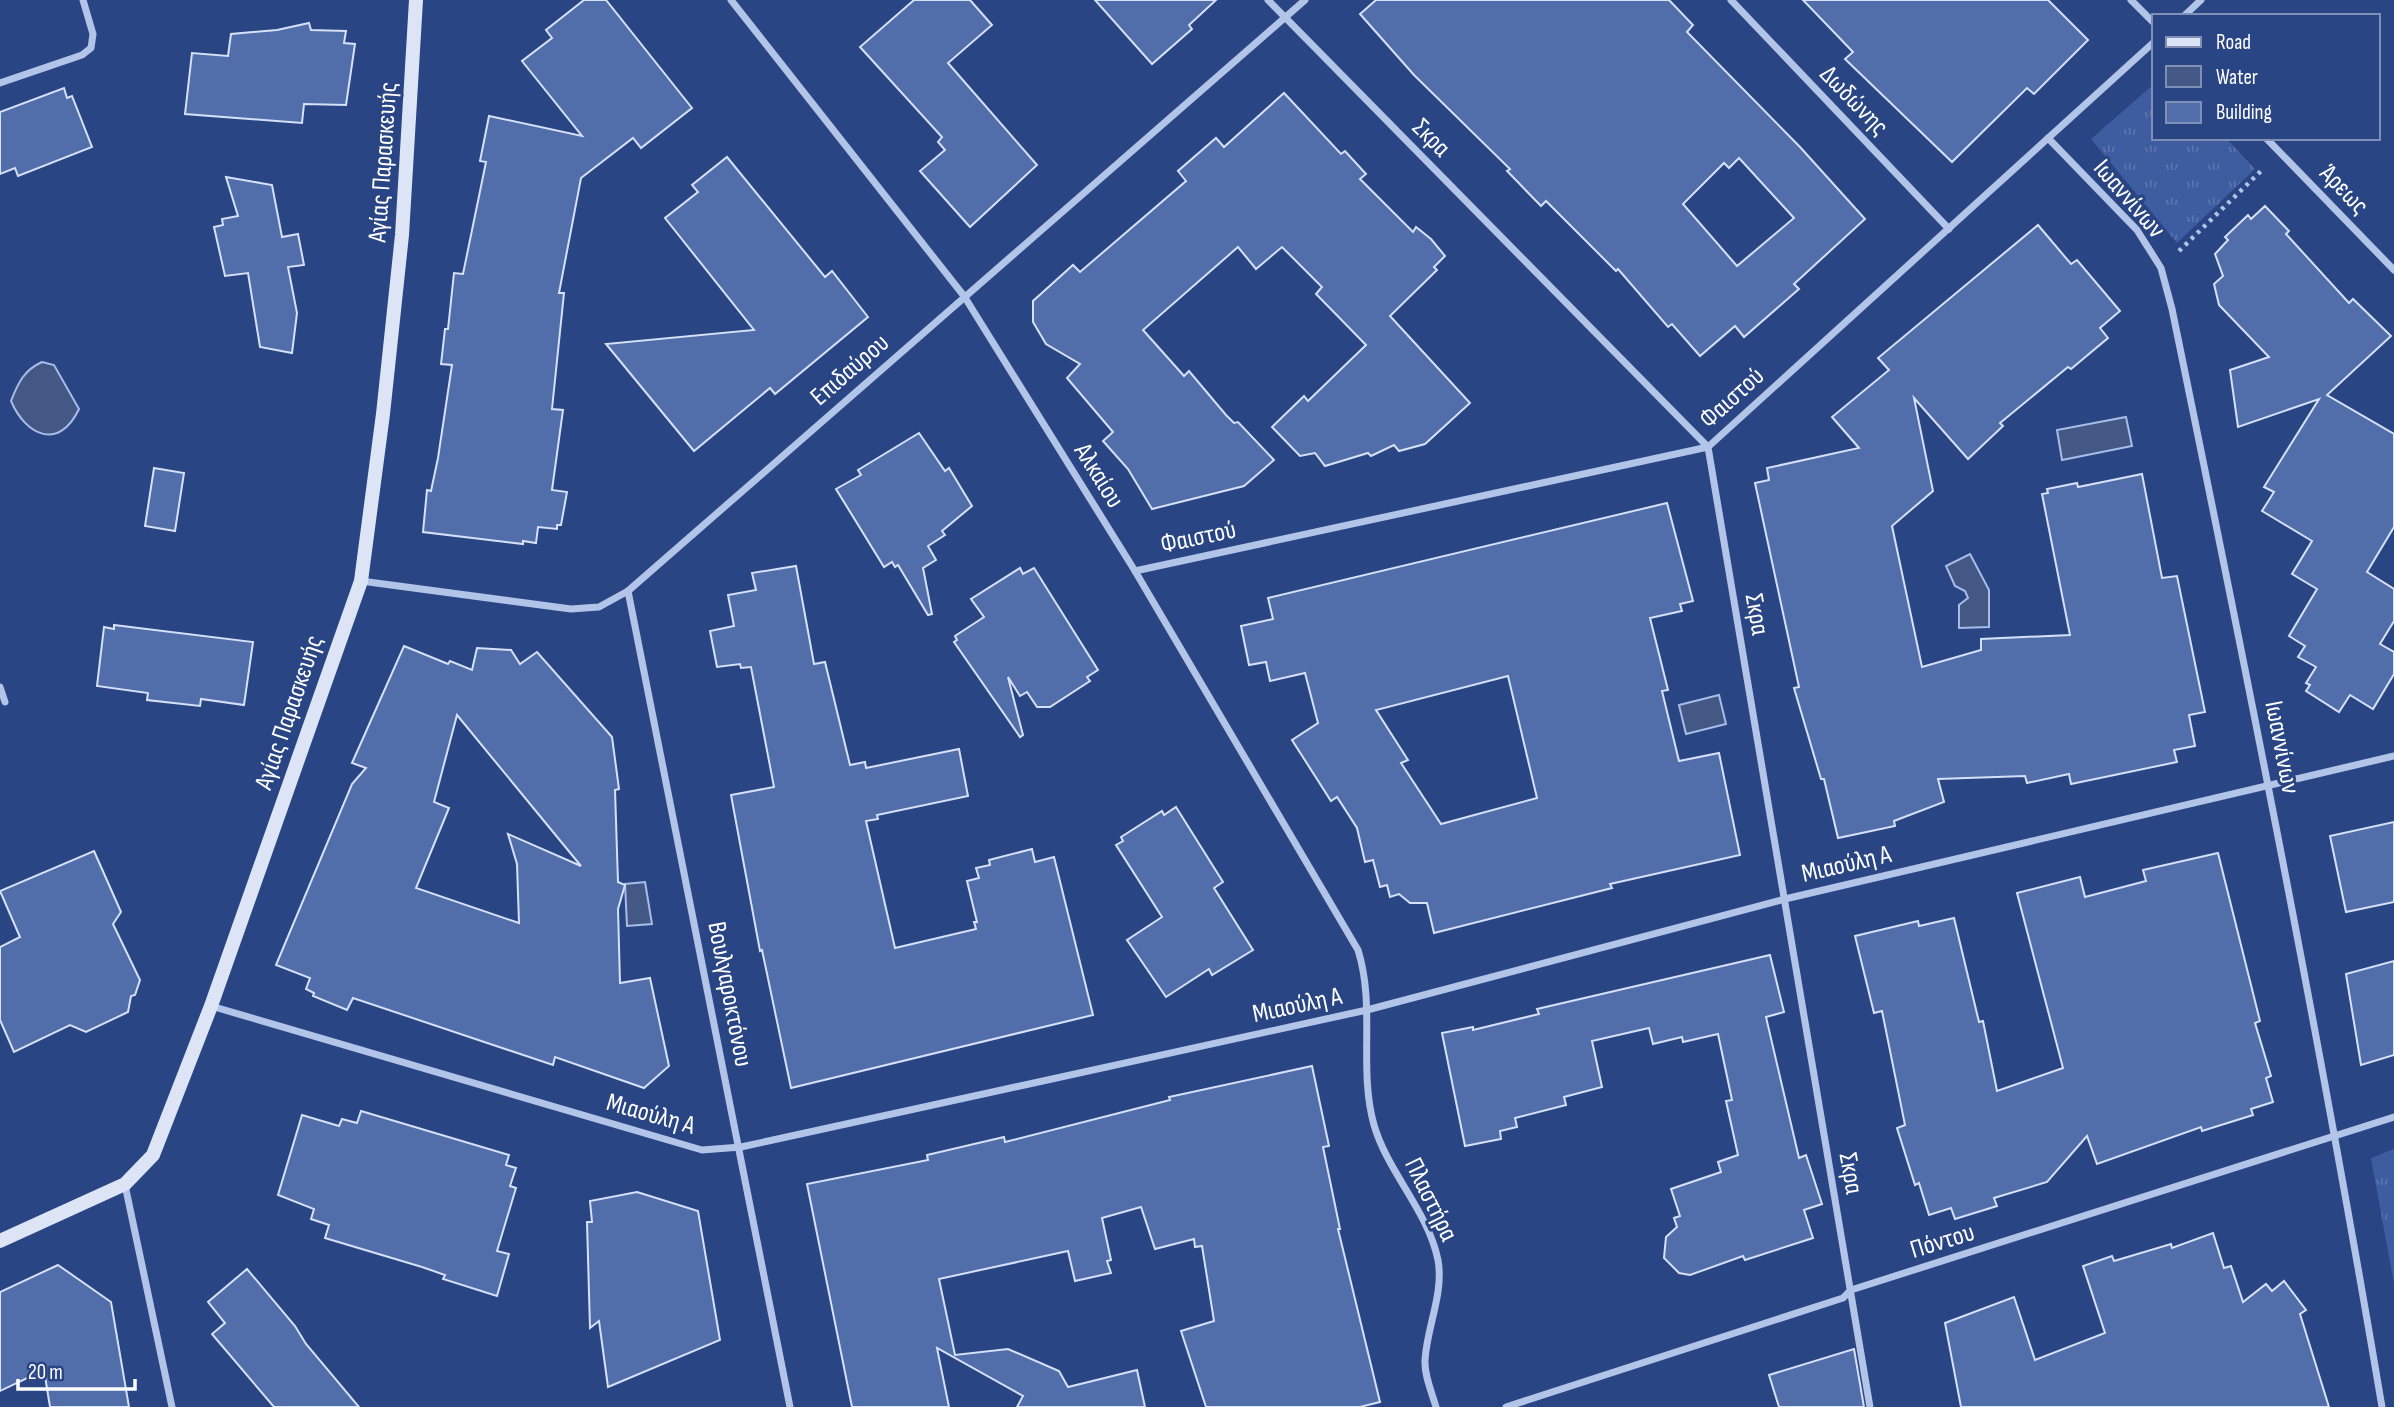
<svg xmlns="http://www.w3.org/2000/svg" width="2394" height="1407" font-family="'Sofia Sans Condensed',sans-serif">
<defs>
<pattern id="grass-tufts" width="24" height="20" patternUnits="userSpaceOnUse" patternTransform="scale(1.75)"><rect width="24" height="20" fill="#3d5da0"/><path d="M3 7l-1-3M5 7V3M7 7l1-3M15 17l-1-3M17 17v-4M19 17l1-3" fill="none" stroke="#5a75ae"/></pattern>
</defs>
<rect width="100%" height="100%" fill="#294584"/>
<!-- grass -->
<g fill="url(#grass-tufts)">
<path d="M 2154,84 L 2154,138 L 2226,138 L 2255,169 L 2177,243 L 2091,139 Z"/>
<path d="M 2394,1149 L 2394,1284 L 2371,1158 Z"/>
</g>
<!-- water -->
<g fill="#445886" stroke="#a7bde7" stroke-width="2">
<path d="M 42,362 L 54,365 L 79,409 C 59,451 26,436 11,401 C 18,383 24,370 42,362 Z"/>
<path d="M 2126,417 L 2132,446 L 2062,460 L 2057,430 Z"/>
<path d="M 1970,554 L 1989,590 L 1989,627 L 1959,628 L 1959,605 L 1968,598 L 1965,591 L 1955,586 L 1946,566 Z"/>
<path d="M 1719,695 L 1726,724 L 1686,734 L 1679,705 Z"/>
<path d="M 645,882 L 652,924 L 627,926 L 625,884 Z"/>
</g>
<!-- building -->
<g fill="#516eab" stroke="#d6e0f6" stroke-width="2" fill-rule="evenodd">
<path d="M 584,0 L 606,0 L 692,108 L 641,148 L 633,138 L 581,178 L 559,293 L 564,293 L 552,409 L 563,410 L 552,490 L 567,492 L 561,525 L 557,525 L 557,529 L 538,527 L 536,543 L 523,541 L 523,544 L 423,532 L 427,490 L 431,491 L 438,458 L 452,365 L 441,364 L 445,329 L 448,329 L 454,273 L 463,274 L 486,162 L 480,161 L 489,116 L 582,136 L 522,61 L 552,38 L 546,30 Z"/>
<path d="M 914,0 L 970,0 L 992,25 L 948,63 L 1037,165 L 970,227 L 920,171 L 945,150 L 938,142 L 942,137 L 860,47 Z"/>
<path d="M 1095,0 L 1216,0 L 1189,25 L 1192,29 L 1152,64 Z"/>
<path d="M 1376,0 L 1669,0 L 1693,25 L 1687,32 L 1800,147 L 1865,219 L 1794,284 L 1799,289 L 1744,337 L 1735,326 L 1700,356 L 1672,324 L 1668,327 L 1618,269 L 1616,271 L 1546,201 L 1541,206 L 1507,171 L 1510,169 L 1414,75 L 1360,14 ZM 1739,158 L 1794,218 L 1737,266 L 1683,204 L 1724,163 L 1729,168 Z"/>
<path d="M 1803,0 L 2048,0 L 2088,40 L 2034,94 L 2027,88 L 1952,162 L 1845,59 L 1853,52 Z"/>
<path d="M 309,23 L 311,30 L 346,31 L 344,43 L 355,44 L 346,105 L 304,104 L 302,123 L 185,114 L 192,53 L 228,56 L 231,34 L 277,30 Z"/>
<path d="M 64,88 L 67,98 L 72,96 L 92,147 L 18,176 L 15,168 L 0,174 L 0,112 Z"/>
<path d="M 1284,93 L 1341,154 L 1345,151 L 1366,174 L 1360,179 L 1413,232 L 1416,227 L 1431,239 L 1445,256 L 1434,267 L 1437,270 L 1390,316 L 1470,403 L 1425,444 L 1399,451 L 1394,445 L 1371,456 L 1368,453 L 1325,466 L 1315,453 L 1300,456 L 1272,427 L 1304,396 L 1308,401 L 1366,345 L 1316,294 L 1322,287 L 1282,247 L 1256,269 L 1238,247 L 1143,330 L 1184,376 L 1189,371 L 1226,415 L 1234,423 L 1238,422 L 1274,460 L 1244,486 L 1152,509 L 1128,469 L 1103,441 L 1113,432 L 1067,378 L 1080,364 L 1046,344 L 1033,322 L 1033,301 L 1073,265 L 1080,272 L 1186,181 L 1178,171 L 1216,138 L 1224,147 Z"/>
<path d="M 727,157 L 825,277 L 832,271 L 868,317 L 775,394 L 770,388 L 694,451 L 606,344 L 754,330 L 665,218 L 698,192 L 692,185 Z"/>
<path d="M 226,177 L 272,185 L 282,237 L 298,234 L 304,265 L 288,267 L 297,313 L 292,353 L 260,347 L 248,273 L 225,276 L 214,227 L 223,225 L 222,219 L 238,216 Z"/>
<path d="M 2265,206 L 2289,231 L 2286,234 L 2349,303 L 2353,299 L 2391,336 L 2327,395 L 2394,434 L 2394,527 L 2367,572 L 2394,589 L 2394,621 L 2380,644 L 2394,652 L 2394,674 L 2373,709 L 2350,695 L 2339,712 L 2306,691 L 2310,685 L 2306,683 L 2316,667 L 2298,657 L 2305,646 L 2289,636 L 2317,589 L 2292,574 L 2312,541 L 2262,511 L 2274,492 L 2264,487 L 2319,399 L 2238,427 L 2230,370 L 2269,357 L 2219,305 L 2214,284 L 2223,276 L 2215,254 L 2228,240 L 2225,237 L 2248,215 L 2251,219 Z"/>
<path d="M 2038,225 L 2071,264 L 2077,260 L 2120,311 L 2100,328 L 2108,338 L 2071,369 L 2068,367 L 2000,423 L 2003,426 L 1968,459 L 1914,398 L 1933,491 L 1892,526 L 1922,667 L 1981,650 L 1981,639 L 2070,635 L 2042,494 L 2048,493 L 2047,489 L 2077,483 L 2078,487 L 2142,474 L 2162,578 L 2177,576 L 2205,712 L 2189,715 L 2195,746 L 2174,750 L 2177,762 L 2071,784 L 2069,774 L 2027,783 L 2025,776 L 1938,779 L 1944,802 L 1894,821 L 1895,826 L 1838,838 L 1824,779 L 1821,779 L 1794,688 L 1799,687 L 1755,483 L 1769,480 L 1767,468 L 1859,448 L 1832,417 L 1889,370 L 1878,358 Z"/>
<path d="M 919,433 L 945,471 L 949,468 L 972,506 L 942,531 L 945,535 L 928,546 L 936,560 L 923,568 L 932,614 L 928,615 L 898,565 L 895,567 L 892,562 L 884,567 L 836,489 L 861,475 L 858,470 Z"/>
<path d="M 154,468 L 184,473 L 175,531 L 145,526 Z"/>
<path d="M 1667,503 L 1693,601 L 1680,604 L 1682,611 L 1650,618 L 1668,690 L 1662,691 L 1679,761 L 1719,753 L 1740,855 L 1610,884 L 1612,888 L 1434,933 L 1427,903 L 1410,903 L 1399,894 L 1390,897 L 1387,885 L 1380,887 L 1373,860 L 1365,862 L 1357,828 L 1337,797 L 1331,801 L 1292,740 L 1318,723 L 1305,673 L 1270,681 L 1266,662 L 1249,665 L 1241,626 L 1273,619 L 1268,598 ZM 1508,676 L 1537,798 L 1441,824 L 1401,763 L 1408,760 L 1376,710 Z"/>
<path d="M 796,566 L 814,664 L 825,662 L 850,765 L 865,762 L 866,768 L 959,749 L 968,796 L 877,815 L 878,819 L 866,821 L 895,948 L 976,929 L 974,922 L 977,922 L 967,881 L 979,878 L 976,868 L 990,865 L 989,860 L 1032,849 L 1035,862 L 1054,857 L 1093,1015 L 791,1088 L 762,950 L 760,951 L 731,795 L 774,787 L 751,667 L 741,668 L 740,664 L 717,667 L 710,631 L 734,626 L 728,595 L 756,590 L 752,573 Z"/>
<path d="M 1020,568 L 1023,574 L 1034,568 L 1098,670 L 1087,677 L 1090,681 L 1050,707 L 1037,707 L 1027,692 L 1020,696 L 1008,677 L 1023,735 L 1020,737 L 954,642 L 957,640 L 955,636 L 984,617 L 971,599 Z"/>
<path d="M 114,625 L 253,642 L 244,705 L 201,699 L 200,706 L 147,700 L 148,693 L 97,686 L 104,627 L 114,629 Z"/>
<path d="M 404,646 L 448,664 L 450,661 L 472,670 L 477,648 L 511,650 L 520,664 L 537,652 L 612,737 L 619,789 L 615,790 L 618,882 L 625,885 L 618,909 L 620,983 L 650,978 L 669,1066 L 644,1088 L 555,1057 L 553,1065 L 353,998 L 347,1010 L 313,996 L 314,993 L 306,989 L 310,978 L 276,965 L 352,784 L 366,768 L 352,763 ZM 457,715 L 581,866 L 508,834 L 517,864 L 519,923 L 416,888 L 449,808 L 434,802 Z"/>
<path d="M 1176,807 L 1223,882 L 1214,888 L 1253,950 L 1212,975 L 1209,969 L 1166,997 L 1127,940 L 1162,917 L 1116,845 L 1123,841 L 1121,837 L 1162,811 L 1164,815 Z"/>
<path d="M 2394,822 L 2394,902 L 2346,912 L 2330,836 Z"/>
<path d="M 94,851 L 121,912 L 113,924 L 140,980 L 135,995 L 131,996 L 128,1012 L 86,1032 L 70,1025 L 14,1052 L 0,1020 L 0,947 L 20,937 L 0,891 Z"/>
<path d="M 2218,853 L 2260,1021 L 2255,1023 L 2271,1076 L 2266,1078 L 2273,1102 L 2251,1109 L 2253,1115 L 2202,1131 L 2201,1127 L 2097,1164 L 2087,1136 L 2047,1182 L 1994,1198 L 1997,1206 L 1955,1219 L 1951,1208 L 1929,1215 L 1919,1183 L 1915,1185 L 1897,1128 L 1905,1125 L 1882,1011 L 1874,1013 L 1855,936 L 1918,921 L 1919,926 L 1954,918 L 1979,1022 L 1983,1021 L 1997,1091 L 2063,1068 L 2017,893 L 2080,877 L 2085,897 L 2146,881 L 2143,870 Z"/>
<path d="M 1770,955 L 1784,1012 L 1766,1017 L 1799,1158 L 1806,1155 L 1822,1204 L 1804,1210 L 1813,1238 L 1745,1260 L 1743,1256 L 1690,1275 L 1679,1273 L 1664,1258 L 1666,1237 L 1677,1227 L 1674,1218 L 1680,1216 L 1671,1189 L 1721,1172 L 1718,1162 L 1738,1155 L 1726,1101 L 1732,1100 L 1718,1034 L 1683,1042 L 1682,1037 L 1653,1044 L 1649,1028 L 1592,1041 L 1602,1087 L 1564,1097 L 1566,1105 L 1515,1118 L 1517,1127 L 1500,1131 L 1501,1139 L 1465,1146 L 1442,1033 L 1473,1027 L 1473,1030 L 1539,1014 L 1537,1009 Z"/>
<path d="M 2394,961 L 2394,1055 L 2361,1065 L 2346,974 Z"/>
<path d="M 1312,1066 L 1329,1146 L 1323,1147 L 1340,1229 L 1338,1229 L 1380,1402 L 1360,1407 L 1206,1407 L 1181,1331 L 1214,1321 L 1202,1246 L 1195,1247 L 1194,1239 L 1155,1249 L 1141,1207 L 1102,1218 L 1111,1260 L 1107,1261 L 1111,1273 L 1075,1281 L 1068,1251 L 939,1279 L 955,1355 L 1008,1349 L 1059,1371 L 1068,1387 L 1137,1370 L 1145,1407 L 1017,1407 L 1023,1396 L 937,1348 L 949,1407 L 852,1407 L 807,1184 L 928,1160 L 927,1155 L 1004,1137 L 1005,1142 L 1170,1100 L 1169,1097 Z"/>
<path d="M 361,1111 L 509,1155 L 506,1165 L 516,1168 L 510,1186 L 516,1188 L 497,1251 L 509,1254 L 497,1296 L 443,1279 L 445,1275 L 422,1267 L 325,1238 L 329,1225 L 311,1219 L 314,1209 L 278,1195 L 302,1115 L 339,1126 L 342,1119 L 357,1123 Z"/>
<path d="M 637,1192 L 698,1211 L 720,1340 L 608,1387 L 599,1321 L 590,1328 L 587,1222 L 592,1222 L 590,1201 Z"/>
<path d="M 2213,1233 L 2224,1268 L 2231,1266 L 2243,1302 L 2266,1284 L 2272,1291 L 2284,1281 L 2306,1310 L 2300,1314 L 2329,1407 L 1961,1407 L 1945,1323 L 2014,1297 L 2035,1360 L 2105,1333 L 2083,1266 L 2112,1256 L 2114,1261 L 2171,1244 L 2172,1248 Z"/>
<path d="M 58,1265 L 111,1302 L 129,1407 L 50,1407 L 44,1370 L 0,1391 L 0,1292 Z"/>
<path d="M 247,1269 L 295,1326 L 306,1344 L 359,1407 L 274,1407 L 212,1334 L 225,1323 L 208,1302 Z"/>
<path d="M 1854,1349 L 1864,1407 L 1779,1407 L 1769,1375 Z"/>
</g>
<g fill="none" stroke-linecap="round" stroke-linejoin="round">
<!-- path -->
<path stroke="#b2c4e7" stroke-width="4.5" stroke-dasharray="3.5 5" stroke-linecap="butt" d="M 2179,251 L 2263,169"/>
<!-- street -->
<g stroke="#b2c4e7" stroke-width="7">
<path d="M 731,0 L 964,296 L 1135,571 L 1358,950 C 1376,1007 1358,1068 1374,1125 C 1388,1173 1428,1211 1438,1260 C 1444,1294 1427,1326 1425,1360 C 1424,1375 1432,1393 1436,1407"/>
<path d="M 1268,0 L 1708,447 L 1870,1407"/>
<path d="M 1731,0 L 1949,229"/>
<path d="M 2131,0 L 2154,23"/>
<path d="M 2184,16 L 2201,0"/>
<path d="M 0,83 L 82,55 L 91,48 L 93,34 L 83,0"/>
<path d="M 2048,138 L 2137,230 L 2161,268 L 2172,309 C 2247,674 2320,1039 2382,1407"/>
<path d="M 2266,138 L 2394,270"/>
<path d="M 1135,571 L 1708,447 L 2154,42"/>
<path d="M 361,581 L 571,609 L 599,607 L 628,591 L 1305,0"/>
<path d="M 628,591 L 790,1407"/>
<path d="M 0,687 L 5,702"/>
<path d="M 211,1006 L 702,1150 L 741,1147 L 1367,1010 L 1785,899 L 2394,756"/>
<path d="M 125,1185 L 172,1407"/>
<path d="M 1506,1407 L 1843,1298 L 1851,1290 L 2394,1117"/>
</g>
<!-- secondary -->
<path stroke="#dce4f6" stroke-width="14" d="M 0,1241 L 125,1184 L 153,1155 L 211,1006 L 361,581 L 383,414 L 402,235 L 416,0"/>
</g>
<g text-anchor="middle" stroke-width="6" stroke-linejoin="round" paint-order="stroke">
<!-- street labels -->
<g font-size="26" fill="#fff" stroke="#294584">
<text transform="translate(1855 100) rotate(46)" y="9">Δωδώνης</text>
<text transform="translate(1432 137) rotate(45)" y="9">Σκρα</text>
<text transform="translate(382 162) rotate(-86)" y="9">Αγίας Παρασκευής</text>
<text transform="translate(2345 189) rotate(46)" y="9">Άρεως</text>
<text transform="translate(2130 198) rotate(49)" y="9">Ιωαννίνων</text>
<text transform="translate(849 369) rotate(-41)" y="9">Επιδαύρου</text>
<text transform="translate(1731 397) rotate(-42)" y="9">Φαιστού</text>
<text transform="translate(1100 475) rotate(58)" y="9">Αλκαίου</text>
<text transform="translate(1198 536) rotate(-12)" y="9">Φαιστού</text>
<text transform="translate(1758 614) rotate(80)" y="9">Σκρα</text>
<text transform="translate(288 712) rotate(-71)" y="9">Αγίας Παρασκευής</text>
<text transform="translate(2283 747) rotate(79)" y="9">Ιωαννίνων</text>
<text transform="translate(1846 863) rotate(-13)" y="9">Μιαούλη Α</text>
<text transform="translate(731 994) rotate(79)" y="9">Βουλγαροκτόνου</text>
<text transform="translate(1297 1004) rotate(-12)" y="9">Μιαούλη Α</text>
<text transform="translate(651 1113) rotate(16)" y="9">Μιαούλη Α</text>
<text transform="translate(1852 1173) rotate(80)" y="9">Σκρα</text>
<text transform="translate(1432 1199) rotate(64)" y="9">Πλαστήρα</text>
<text transform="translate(1942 1240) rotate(-17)" y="9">Πόντου</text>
</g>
</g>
<!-- legend -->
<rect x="2152" y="14" width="228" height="126" fill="#294584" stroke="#7f8fb5" stroke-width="2"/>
<rect x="2166" y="37" width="35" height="10" fill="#dce4f6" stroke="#7f8fb5" stroke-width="2"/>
<text x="2216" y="49" font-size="21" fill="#ffffff">Road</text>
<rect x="2166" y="66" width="35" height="21" fill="#445886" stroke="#7f8fb5" stroke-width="2"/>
<text x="2216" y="84" font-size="21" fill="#ffffff">Water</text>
<rect x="2166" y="102" width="35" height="21" fill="#516eab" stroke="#7f8fb5" stroke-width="2"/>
<text x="2216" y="119" font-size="21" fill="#ffffff">Building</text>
<!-- scale -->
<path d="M18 1379v10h117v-10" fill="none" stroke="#ffffff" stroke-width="3.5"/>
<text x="28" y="1379" font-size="21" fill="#ffffff" stroke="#294584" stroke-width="5" paint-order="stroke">20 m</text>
</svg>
